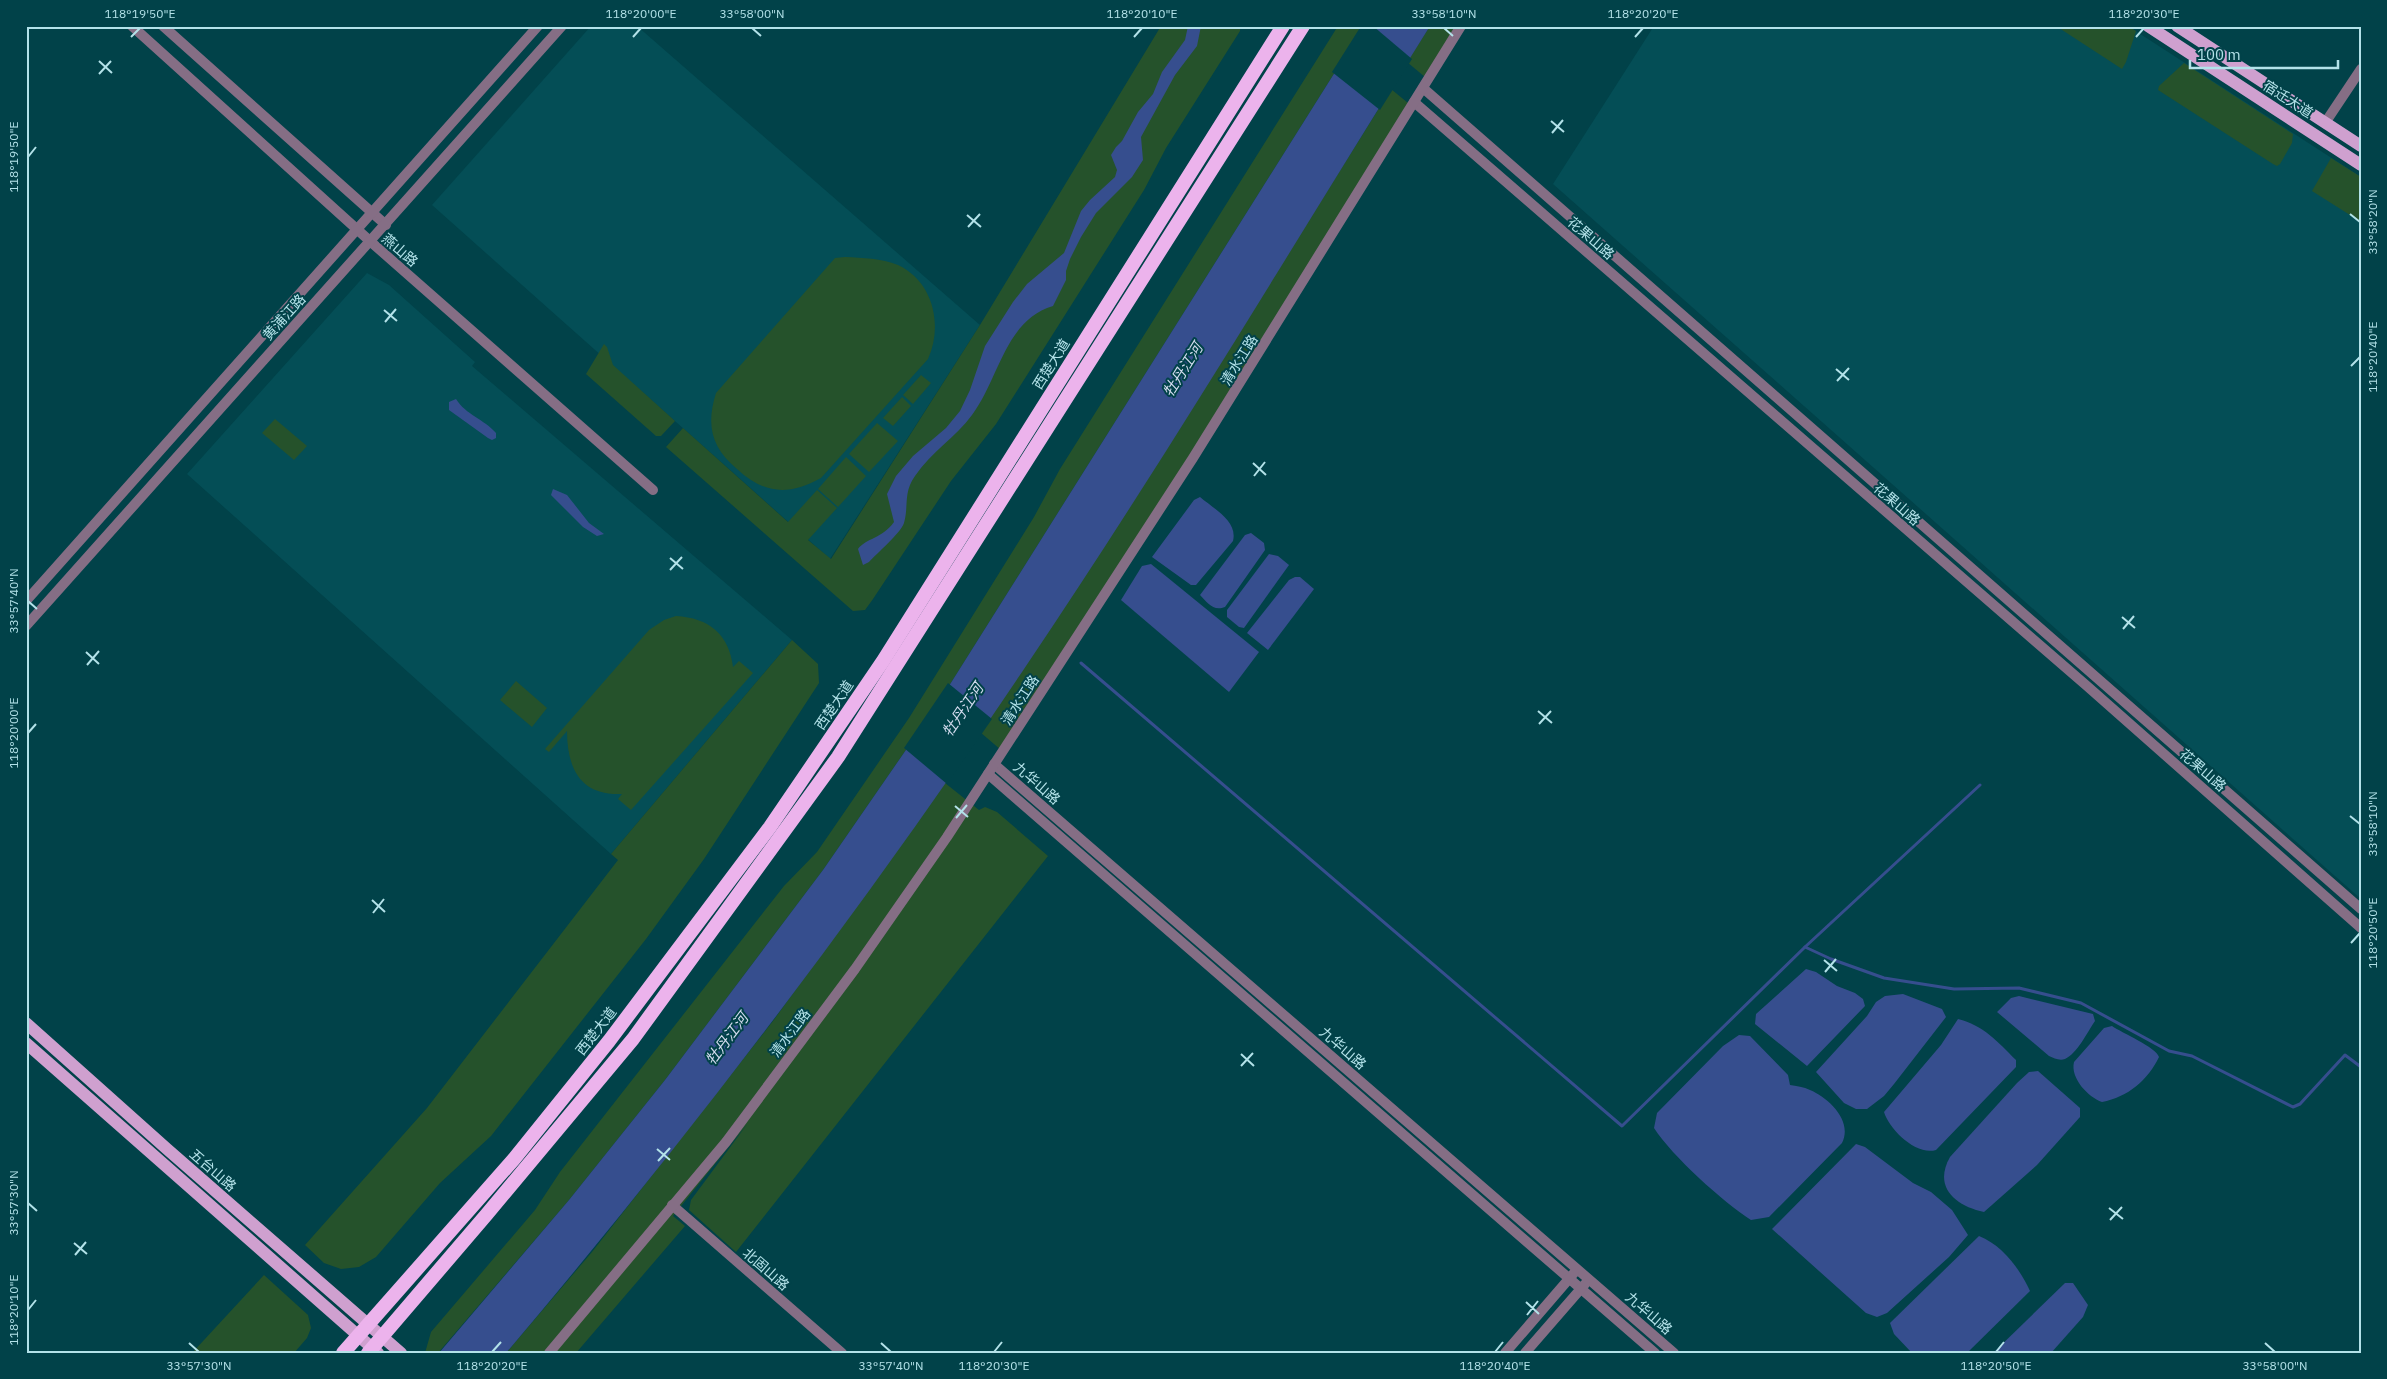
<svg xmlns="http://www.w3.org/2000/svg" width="2387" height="1379" font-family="'IBM Plex Sans','Noto Sans SC',sans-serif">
<rect width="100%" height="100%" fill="#014249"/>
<!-- built -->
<g fill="#044e56">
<path d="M 591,26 L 637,26 L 980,325 L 830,559 L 432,205 Z"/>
<path d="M 1654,26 L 2128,26 L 2361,177 L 2361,899 L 1553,184 Z"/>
<path d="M 367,273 L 389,285 L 475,362 L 472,366 L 792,640 L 611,854 L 187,474 Z"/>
</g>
<!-- green -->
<g fill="#25522b">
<path d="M 1161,26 L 1240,26 L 1240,31 L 1166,148 L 1144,190 L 996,424 L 951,481 L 873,599 L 865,610 L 853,611 L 666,447 L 683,428 L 788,522 L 817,490 L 837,508 L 808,540 L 831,559 L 980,325 Z"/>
<path d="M 1338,26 L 1364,26 L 937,705 L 823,870 L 665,1080 L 569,1200 L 438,1353 L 425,1353 L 431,1332 L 535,1210 L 560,1172 L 784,886 L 817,852 L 909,718 L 1034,517 L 1060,469 Z"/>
<path d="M 1430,26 L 1457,26 L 1425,77 L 1407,62 Z"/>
<path d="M 2056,26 L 2128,26 L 2136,31 L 2126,62 L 2122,69 Z"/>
<path d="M 2184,63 L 2293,134 L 2292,143 L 2280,164 L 2277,166 L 2273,164 L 2158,90 L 2159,86 Z"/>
<path d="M 1391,89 L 1408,103 L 1213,420 L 1001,750 L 980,732 L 1136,497 Z"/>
<path d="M 2331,158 L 2361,177 L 2361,222 L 2312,191 Z"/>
<path d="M 845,257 C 863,258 881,258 898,265 C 934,282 943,326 928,359 L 821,478 C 788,496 764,494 737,469 C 711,447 706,425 716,393 L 835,258 Z"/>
<path d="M 604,344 L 607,347 L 613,365 L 675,421 L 661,436 L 656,436 L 586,374 Z"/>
<path d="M 921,375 L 931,383 L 913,404 L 903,395 Z"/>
<path d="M 902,397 L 911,406 L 893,426 L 883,418 Z"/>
<path d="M 275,419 L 307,446 L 294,460 L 262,433 Z"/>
<path d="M 877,423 L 898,441 L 869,472 L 849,454 Z"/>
<path d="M 846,457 L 866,476 L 838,507 L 818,489 Z"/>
<path d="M 676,616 C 709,618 729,634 733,667 L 739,661 L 753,673 L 631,810 L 618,799 L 622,794 C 581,796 567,769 567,731 L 549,752 L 545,749 L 649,630 L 664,620 Z"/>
<path d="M 792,640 L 818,664 L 819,683 L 704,859 L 646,939 L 491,1136 L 440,1183 L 376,1257 L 359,1267 L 341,1269 L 324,1263 L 305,1245 L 427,1108 L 618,860 L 611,854 Z"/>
<path d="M 516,681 L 547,708 L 532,727 L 500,700 Z"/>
<path d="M 945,783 L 979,810 L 985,807 L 997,812 L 1048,856 L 736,1252 L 689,1210 L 691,1200 L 748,1123 L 673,1216 L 685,1226 L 576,1353 L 506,1353 L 592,1252 L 773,1021 Z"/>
<path d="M 264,1275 L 308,1315 L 311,1328 L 307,1338 L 294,1353 L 192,1353 Z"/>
</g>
<!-- water -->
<g fill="#364e8e">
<path d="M 1188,26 L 1201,26 L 1197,46 L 1175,75 L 1141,137 L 1143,160 L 1132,177 L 1096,213 L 1081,237 L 1070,259 L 1066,271 L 1066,280 L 1053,306 C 1005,320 999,379 972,415 C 956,437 931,452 915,476 C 903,493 909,505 904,523 C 900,534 877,553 869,562 L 863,565 L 858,549 C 866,538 882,539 894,522 L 887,494 L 896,476 L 913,456 L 946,428 L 960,411 L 970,390 L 985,346 L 1013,302 L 1027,284 L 1064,253 L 1081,211 L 1090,200 L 1115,177 L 1117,170 L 1111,155 L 1116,147 L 1122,141 L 1138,112 L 1153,94 L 1162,72 L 1185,40 Z"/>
<path d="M 1364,26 L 1430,26 C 1296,240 1167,457 1026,666 C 866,904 692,1134 506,1353 L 439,1353 L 569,1200 L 665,1080 L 823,870 L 937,705 Z"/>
<path d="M 456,399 C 466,415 484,419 496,433 L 496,438 L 492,440 L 488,438 L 449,410 L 449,402 Z"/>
<path d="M 553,489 L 567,495 L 589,523 L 604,534 L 597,536 L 583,527 L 551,495 Z"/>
<path d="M 1200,497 C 1214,509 1238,521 1233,541 L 1196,585 L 1191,585 L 1152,557 L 1194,500 Z"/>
<path d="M 1251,533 L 1264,543 L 1265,550 L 1225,607 C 1213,612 1207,602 1200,595 L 1245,535 Z"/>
<path d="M 1269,554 L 1278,556 L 1289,565 L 1244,628 L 1239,627 L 1227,617 L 1227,610 Z"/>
<path d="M 1151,564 L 1259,652 L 1229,692 L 1121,600 L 1142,566 Z"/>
<path d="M 1295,577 L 1300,577 L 1314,589 L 1268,650 L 1247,633 L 1289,580 Z"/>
<path d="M 1806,969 L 1816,972 L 1837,986 L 1855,993 L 1863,999 L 1865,1006 L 1807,1066 L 1755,1024 L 1756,1014 Z"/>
<path d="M 1903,994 L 1942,1009 L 1946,1017 L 1894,1084 L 1884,1096 L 1867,1109 L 1856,1109 L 1844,1103 L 1816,1072 L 1867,1016 L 1876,1002 L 1885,996 Z"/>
<path d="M 2019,996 L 2093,1014 L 2095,1021 C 2088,1031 2077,1054 2065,1059 C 2059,1061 2054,1058 2049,1056 L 1997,1012 L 2011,998 Z"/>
<path d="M 1958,1019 C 1983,1025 1998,1042 2016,1060 L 2016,1067 L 1936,1150 C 1916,1156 1889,1129 1884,1112 L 1941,1045 Z"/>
<path d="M 2112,1026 C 2122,1033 2156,1047 2159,1057 C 2148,1080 2128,1097 2102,1102 C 2088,1097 2070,1078 2074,1062 L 2104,1028 Z"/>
<path d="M 1739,1035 L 1750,1036 L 1788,1075 L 1790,1085 C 1796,1086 1804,1087 1810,1090 C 1829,1098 1853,1121 1842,1143 L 1769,1217 L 1751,1220 C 1723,1202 1672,1156 1654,1128 L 1657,1113 L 1723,1046 Z"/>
<path d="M 2038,1071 L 2080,1108 L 2080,1117 L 2037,1165 L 1984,1212 C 1955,1206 1933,1187 1950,1157 L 2017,1083 L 2029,1072 Z"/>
<path d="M 1856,1144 L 1865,1147 L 1913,1183 L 1931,1192 L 1952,1210 L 1968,1235 L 1949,1257 L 1887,1313 L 1877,1317 L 1866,1313 L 1772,1229 Z"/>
<path d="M 1979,1236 C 2002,1245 2020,1269 2030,1291 L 1967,1353 L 1912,1353 L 1894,1334 L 1890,1323 Z"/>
<path d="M 2065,1283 L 2073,1283 L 2088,1305 L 2083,1317 L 2051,1353 L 1993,1353 Z"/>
</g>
<!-- pier -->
<g fill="#014249">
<path d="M 1361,26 L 1373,26 L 1412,59 L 1380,110 L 1332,72 Z"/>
<path d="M 948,683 L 992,719 L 947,784 L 904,748 Z"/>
</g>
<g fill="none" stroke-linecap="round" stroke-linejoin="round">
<!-- stream -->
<g stroke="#364e8e" stroke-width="3">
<path d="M 1081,663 L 1622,1126 L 1805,947 L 1980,785"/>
<path d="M 1805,947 L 1831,959 L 1884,978 L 1954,989 L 2019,988 L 2081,1003 L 2169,1051 L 2192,1056 L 2293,1107 L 2300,1104 L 2345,1055 L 2361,1067"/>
</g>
<!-- minor -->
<g stroke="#856e85" stroke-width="10">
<path d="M 132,26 L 371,242 L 653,490"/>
<path d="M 163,26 L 386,225"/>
<path d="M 1423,88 L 2361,909"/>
<path d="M 1414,102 L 2087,686 L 2361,928"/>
<path d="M 2325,123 L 2361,69"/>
<path d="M 26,601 L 538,26"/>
<path d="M 26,626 L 562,26"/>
<path d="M 994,764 L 1674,1353"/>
<path d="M 988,774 L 1655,1353"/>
<path d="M 672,1205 L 842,1353"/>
<path d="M 549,1353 L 726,1142 L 855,969 L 947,837 L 1193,458 L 1461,26"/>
<path d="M 1505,1353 L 1574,1273"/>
<path d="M 1525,1353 L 1585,1284"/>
</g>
<!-- major -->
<g stroke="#cfa0cf" stroke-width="12">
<path d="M 2148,26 L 2361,165"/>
<path d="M 2177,26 L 2361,146"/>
<path d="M 26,1023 L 167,1149 L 401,1353"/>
<path d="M 26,1043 L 378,1353"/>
</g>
<!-- highway -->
<g stroke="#ecb3ec" stroke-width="14">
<path d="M 343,1353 L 514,1159 L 609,1041 L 770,827 L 883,661 L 1283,26"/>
<path d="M 368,1353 L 487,1214 L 633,1039 L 838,757 L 1303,26"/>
</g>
</g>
<!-- ticks -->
<path fill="none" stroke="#b3e2e9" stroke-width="2" d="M 752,28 L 761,36M 1444,28 L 1453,36M 131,37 L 140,28M 633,37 L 641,28M 1134,37 L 1142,28M 1635,37 L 1643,28M 2136,37 L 2144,28M 99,61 L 112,73M 99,74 L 111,61M 1551,121 L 1564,132M 1552,133 L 1563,120M 28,157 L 36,147M 2350,214 L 2360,222M 967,215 L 981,227M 968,227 L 980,214M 384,310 L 397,321M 385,322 L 396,309M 2351,366 L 2360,357M 1836,369 L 1849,380M 1837,381 L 1849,368M 1253,463 L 1266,475M 1254,476 L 1265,462M 670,558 L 683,569M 670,570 L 682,557M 28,601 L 37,609M 2122,617 L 2135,628M 2123,629 L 2134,616M 86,652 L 99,664M 87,665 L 99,651M 1538,711 L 1552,723M 1539,724 L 1551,711M 28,733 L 36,724M 955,806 L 968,817M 2350,816 L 2360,824M 956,818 L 967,805M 372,900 L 385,912M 373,913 L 384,899M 2351,943 L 2360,933M 1824,960 L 1837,971M 1825,972 L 1836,959M 1241,1054 L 1254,1066M 1241,1066 L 1253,1053M 657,1149 L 670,1160M 658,1161 L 670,1148M 28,1203 L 37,1211M 2109,1208 L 2123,1219M 2110,1220 L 2122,1207M 74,1243 L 87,1254M 75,1255 L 86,1242M 1526,1302 L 1539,1314M 28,1310 L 36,1300M 1527,1315 L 1538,1301M 189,1343 L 199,1352M 881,1343 L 891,1352M 2265,1343 L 2275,1352M 492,1352 L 501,1342M 994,1352 L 1002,1342M 1495,1352 L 1503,1342M 1996,1352 L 2004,1342"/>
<g text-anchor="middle" stroke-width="4" stroke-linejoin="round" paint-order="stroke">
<!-- street labels -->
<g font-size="14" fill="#b3e2e9" stroke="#014249">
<text transform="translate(2288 99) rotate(33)" y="5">宿迁大道</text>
<text transform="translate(1591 238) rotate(41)" y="5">花果山路</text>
<text transform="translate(400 250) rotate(41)" y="5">燕山路</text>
<text transform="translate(284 317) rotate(-48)" y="5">黄浦江路</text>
<text transform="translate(1239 360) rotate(-58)" y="5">清水江路</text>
<text transform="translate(1051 364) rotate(-58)" y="5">西楚大道</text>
<text transform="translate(1897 504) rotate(41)" y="5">花果山路</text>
<text transform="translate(1020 700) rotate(-57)" y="5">清水江路</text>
<text transform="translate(834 705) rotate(-56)" y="5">西楚大道</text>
<text transform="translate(2203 770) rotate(41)" y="5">花果山路</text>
<text transform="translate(1037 783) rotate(41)" y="5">九华山路</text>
<text transform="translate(596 1031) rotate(-52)" y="5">西楚大道</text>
<text transform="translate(790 1033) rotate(-53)" y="5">清水江路</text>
<text transform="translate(1343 1048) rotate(41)" y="5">九华山路</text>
<text transform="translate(213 1170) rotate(41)" y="5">五台山路</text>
<text transform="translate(766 1269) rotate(41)" y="5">北固山路</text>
<text transform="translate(1649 1313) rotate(41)" y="5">九华山路</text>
</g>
<!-- water labels -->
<g font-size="15" font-style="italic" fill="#d2dbee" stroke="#014249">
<text transform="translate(1183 370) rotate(-58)" y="5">牡丹江河</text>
<text transform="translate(963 710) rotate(-56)" y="5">牡丹江河</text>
<text transform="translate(727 1039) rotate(-53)" y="5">牡丹江河</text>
</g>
</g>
<!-- border -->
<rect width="2387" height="1379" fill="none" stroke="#014249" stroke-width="55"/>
<!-- scale -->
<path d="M2190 60v8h148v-8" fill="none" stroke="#b3e2e9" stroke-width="2.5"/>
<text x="2197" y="60" font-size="15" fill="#b3e2e9" stroke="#014249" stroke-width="4" paint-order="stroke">100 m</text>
<rect x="28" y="28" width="2332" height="1324" fill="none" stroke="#b3e2e9" stroke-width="2"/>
<g font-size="12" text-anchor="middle" fill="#b3e2e9">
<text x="140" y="18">118°19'50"E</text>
<text x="641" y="18">118°20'00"E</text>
<text x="752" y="18">33°58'00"N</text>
<text x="1142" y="18">118°20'10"E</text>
<text x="1444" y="18">33°58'10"N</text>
<text x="1643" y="18">118°20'20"E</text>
<text x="2144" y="18">118°20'30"E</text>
<text transform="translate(14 157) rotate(-90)" y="4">118°19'50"E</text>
<text transform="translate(2373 222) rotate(-90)" y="4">33°58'20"N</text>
<text transform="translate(2373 357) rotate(-90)" y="4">118°20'40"E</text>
<text transform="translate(14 601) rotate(-90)" y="4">33°57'40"N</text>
<text transform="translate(14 733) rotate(-90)" y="4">118°20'00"E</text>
<text transform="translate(2373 824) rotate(-90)" y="4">33°58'10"N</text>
<text transform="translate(2373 933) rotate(-90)" y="4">118°20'50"E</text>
<text transform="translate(14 1203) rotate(-90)" y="4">33°57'30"N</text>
<text transform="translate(14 1310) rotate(-90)" y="4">118°20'10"E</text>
<text x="199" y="1370">33°57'30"N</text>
<text x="492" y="1370">118°20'20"E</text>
<text x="891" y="1370">33°57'40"N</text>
<text x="994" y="1370">118°20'30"E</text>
<text x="1495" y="1370">118°20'40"E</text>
<text x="1996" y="1370">118°20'50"E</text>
<text x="2275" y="1370">33°58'00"N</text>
</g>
</svg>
